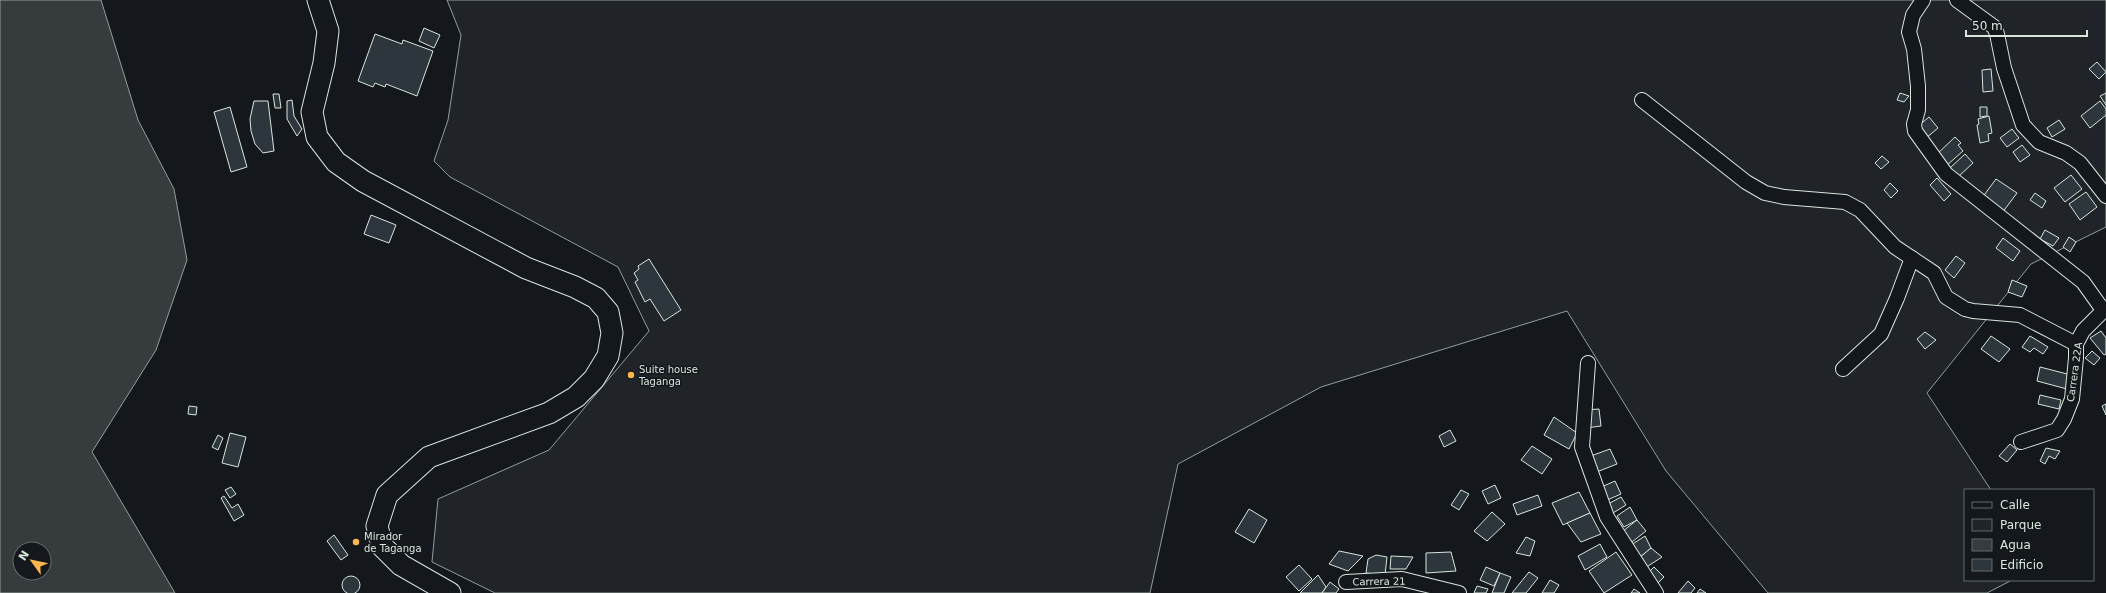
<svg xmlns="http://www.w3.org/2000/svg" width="2106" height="593" font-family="'DejaVu Sans',sans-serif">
<rect width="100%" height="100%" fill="#14181c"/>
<!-- green -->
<path fill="#202428" stroke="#939e99" d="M 447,0 L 2106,0 L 2106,227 L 2031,264 L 1927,393 L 1991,490 L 1965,490 L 1965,580 L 2012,580 L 1987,593 L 1768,593 L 1666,471 L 1567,311 L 1321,387 L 1178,464 L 1150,593 L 495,593 L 432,562 L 438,499 L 549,450 L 649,331 L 618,267 L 450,177 L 434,161 L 448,120 L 461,35 Z"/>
<!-- water -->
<path fill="#363b3e" stroke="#939e99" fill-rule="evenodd" d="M 0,0 L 101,0 L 138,120 L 174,189 L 187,260 L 156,350 L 92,452 L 175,593 L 0,593 ZM 20,549 L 44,549 L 44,573 L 20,573 Z"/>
<!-- building -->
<g fill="#2c363c" stroke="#d8e6dc">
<path d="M 424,28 L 440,35 L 434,48 L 419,41 Z"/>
<path d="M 375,34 L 402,44 L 403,40 L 433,51 L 417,96 L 386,84 L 385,87 L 375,83 L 373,87 L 358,81 Z"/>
<path d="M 2097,62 L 2106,72 L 2099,79 L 2089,69 Z"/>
<path d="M 1991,69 L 1993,91 L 1983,92 L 1982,70 Z"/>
<path d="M 1900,93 L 1909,96 L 1904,102 L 1897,100 Z"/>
<path d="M 2106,93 L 2106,105 L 2100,96 Z"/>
<path d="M 273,94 L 279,94 L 281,108 L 275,108 Z"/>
<path d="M 292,100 L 294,116 L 302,129 L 297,136 L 287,119 L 287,101 Z"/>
<path d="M 254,101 L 268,101 L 274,151 L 263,153 L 255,144 L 251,131 L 250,119 Z"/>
<path d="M 2100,101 L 2106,109 L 2106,115 L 2090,128 L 2081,116 Z"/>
<path d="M 230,107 L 247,167 L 231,172 L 214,112 Z"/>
<path d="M 1980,107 L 1987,107 L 1987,116 L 1980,117 Z"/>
<path d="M 1989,116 L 1992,133 L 1988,134 L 1989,141 L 1980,143 L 1977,125 L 1979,124 L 1978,119 Z"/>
<path d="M 1929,117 L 1938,128 L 1926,138 L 1917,127 Z"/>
<path d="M 2059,120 L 2065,129 L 2052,137 L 2047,128 Z"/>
<path d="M 2012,129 L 2019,138 L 2007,147 L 2000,138 Z"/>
<path d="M 1955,137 L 1961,143 L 1958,145 L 1963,151 L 1946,166 L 1936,155 Z"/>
<path d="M 2022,145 L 2030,155 L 2020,162 L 2013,152 Z"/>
<path d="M 1965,154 L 1973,163 L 1958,177 L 1950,168 Z"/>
<path d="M 1882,156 L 1889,162 L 1881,169 L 1875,163 Z"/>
<path d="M 2071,175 L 2082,189 L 2065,202 L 2054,188 Z"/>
<path d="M 1937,178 L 1951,194 L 1944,201 L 1930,185 Z"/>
<path d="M 1996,179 L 2017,193 L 2002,213 L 1982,198 Z"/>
<path d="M 1890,183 L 1898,191 L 1891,198 L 1884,190 Z"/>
<path d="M 2086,192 L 2097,207 L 2080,220 L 2069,204 Z"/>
<path d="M 2035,193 L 2046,201 L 2042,208 L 2030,200 Z"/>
<path d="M 371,215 L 396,225 L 389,243 L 364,234 Z"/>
<path d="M 2045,230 L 2059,238 L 2053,246 L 2040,239 Z"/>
<path d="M 2069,237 L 2076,242 L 2070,252 L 2063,247 Z"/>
<path d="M 2003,238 L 2020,251 L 2013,261 L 1996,248 Z"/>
<path d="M 1956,256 L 1965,263 L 1954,278 L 1945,270 Z"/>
<path d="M 649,259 L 681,310 L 664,321 L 650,299 L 645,302 L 635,282 L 638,280 L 634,273 L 639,269 L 638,266 Z"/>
<path d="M 2012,280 L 2027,286 L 2022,297 L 2008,292 Z"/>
<path d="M 2101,331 L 2106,338 L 2106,354 L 2104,355 L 2090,338 Z"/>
<path d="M 1925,332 L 1936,340 L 1925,349 L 1917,339 Z"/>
<path d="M 1991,336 L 2010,349 L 1999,362 L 1981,349 Z"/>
<path d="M 2030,336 L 2048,347 L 2043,354 L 2034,348 L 2030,352 L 2022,347 Z"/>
<path d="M 2092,351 L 2100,358 L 2094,365 L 2085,358 Z"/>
<path d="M 2040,367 L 2071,375 L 2067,389 L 2037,381 Z"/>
<path d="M 2040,395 L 2061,400 L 2059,409 L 2038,404 Z"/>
<path d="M 2106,404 L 2106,415 L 2102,406 Z"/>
<path d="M 189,406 L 197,407 L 196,415 L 188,414 Z"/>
<path d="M 1599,409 L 1601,426 L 1586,428 L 1585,410 Z"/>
<path d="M 1554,417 L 1577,433 L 1569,449 L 1544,435 Z"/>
<path d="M 1450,430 L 1456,441 L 1444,447 L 1439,436 Z"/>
<path d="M 230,433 L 246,437 L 238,467 L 222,463 Z"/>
<path d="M 218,435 L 223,438 L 218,450 L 212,447 Z"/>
<path d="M 2010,444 L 2017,450 L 2007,462 L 1999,456 Z"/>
<path d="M 1532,446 L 1552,459 L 1542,474 L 1521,460 Z"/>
<path d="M 2046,448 L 2060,451 L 2055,459 L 2049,456 L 2045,464 L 2040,461 Z"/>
<path d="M 1610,449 L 1617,464 L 1594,473 L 1588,457 Z"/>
<path d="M 1615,481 L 1621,494 L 1605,501 L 1599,488 Z"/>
<path d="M 1495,485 L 1501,498 L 1488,504 L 1482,491 Z"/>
<path d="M 231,487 L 236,494 L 230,498 L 225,490 Z"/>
<path d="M 1461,490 L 1469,494 L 1459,510 L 1451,505 Z"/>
<path d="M 1579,492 L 1590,513 L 1563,525 L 1552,503 Z"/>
<path d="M 1538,495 L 1542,506 L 1517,515 L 1513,504 Z"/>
<path d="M 224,496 L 232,508 L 238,504 L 244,515 L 234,521 L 221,498 Z"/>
<path d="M 1621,497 L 1626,505 L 1613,513 L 1608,504 Z"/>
<path d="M 1630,507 L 1637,520 L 1624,527 L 1617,516 Z"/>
<path d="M 1249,509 L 1267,520 L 1254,543 L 1235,532 Z"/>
<path d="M 1492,512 L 1505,524 L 1487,541 L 1474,531 Z"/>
<path d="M 1590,513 L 1601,534 L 1581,542 L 1567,523 Z"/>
<path d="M 1637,520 L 1646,531 L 1632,542 L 1623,531 Z"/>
<path d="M 334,535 L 348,555 L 341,560 L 327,541 Z"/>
<path d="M 1645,536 L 1651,548 L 1639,558 L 1628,547 Z"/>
<path d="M 1526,537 L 1535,541 L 1530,556 L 1516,553 Z"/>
<path d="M 1600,544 L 1607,557 L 1585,570 L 1578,556 Z"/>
<path d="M 1651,548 L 1662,557 L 1645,568 L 1639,558 Z"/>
<path d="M 1339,551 L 1363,556 L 1348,571 L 1329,564 Z"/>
<path d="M 1451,552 L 1456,571 L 1426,573 L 1426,553 Z"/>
<path d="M 1616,552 L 1632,575 L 1604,593 L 1589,571 Z"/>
<path d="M 1376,555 L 1387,557 L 1385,575 L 1366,573 L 1368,559 Z"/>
<path d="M 1391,556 L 1413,557 L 1406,569 L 1390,569 Z"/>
<path d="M 1299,565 L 1312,579 L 1299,591 L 1286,577 Z"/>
<path d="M 1486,567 L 1500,573 L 1494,586 L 1480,580 Z"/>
<path d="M 1654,567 L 1664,577 L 1657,584 L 1647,574 Z"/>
<path d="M 1529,572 L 1538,578 L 1526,593 L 1512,593 Z"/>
<path d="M 1500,573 L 1511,577 L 1504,593 L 1492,593 Z"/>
<path d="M 1318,575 L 1326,587 L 1322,593 L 1300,593 Z"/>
<circle cx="351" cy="585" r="9"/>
<path d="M 1550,580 L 1559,585 L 1554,593 L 1542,593 Z"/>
<path d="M 1688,581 L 1695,588 L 1691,593 L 1678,593 Z"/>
<path d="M 1330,582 L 1339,589 L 1336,593 L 1322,593 Z"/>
<path d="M 1477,586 L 1488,589 L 1486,593 L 1474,593 Z"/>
<path d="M 1634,589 L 1640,593 L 1631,593 Z"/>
<path d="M 1700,589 L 1706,593 L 1697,593 Z"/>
</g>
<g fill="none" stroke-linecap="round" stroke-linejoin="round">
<defs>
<g id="street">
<path d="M 1923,0 L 1913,15 L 1909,32 L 1914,49 L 1918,86 L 1918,110 L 1914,124 L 1915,131 L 1946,174 L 2083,282 L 2103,310"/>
<path d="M 1957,0 L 1994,27 L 1997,34 L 2004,68 L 2023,125 L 2039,142 L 2066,153 L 2080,163 L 2106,196"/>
<path d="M 1642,100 L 1746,182 L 1765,193 L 1784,197 L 1845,202 L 1860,210 L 1895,247 L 1934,273 L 1946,297 L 1965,309 L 1973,311 L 2020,315 L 2076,344"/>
<path d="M 1588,363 L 1582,447 L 1607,517 L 1656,593"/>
<path d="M 1843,369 L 1881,334 L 1897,298 L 1912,258"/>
<path d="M 2021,442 L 2057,430 L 2064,419 L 2072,399 L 2076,358 L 2076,344 L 2083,331 L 2106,308"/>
<path d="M 1346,582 L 1402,579 L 1459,593"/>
</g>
<path id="secondary" d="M 318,0 L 328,31 L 324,63 L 312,112 L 317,137 L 336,162 L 363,181 L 526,268 L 575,287 L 596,298 L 608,312 L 612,333 L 608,356 L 594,379 L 576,397 L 549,413 L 429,457 L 387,495 L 377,526 L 382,546 L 401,565 L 450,593"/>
</defs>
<!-- street casing -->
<use href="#street" stroke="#d8e6dc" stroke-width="16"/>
<!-- secondary casing -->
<use href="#secondary" stroke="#d8e6dc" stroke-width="23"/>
<!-- street -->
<use href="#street" stroke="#14181c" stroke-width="14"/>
<!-- secondary -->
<use href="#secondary" stroke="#14181c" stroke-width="21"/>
</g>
<!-- markers -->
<g fill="#ffb74d" stroke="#14181c" stroke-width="1.5">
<circle cx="631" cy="375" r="4"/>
<circle cx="356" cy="542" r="4"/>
</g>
<g text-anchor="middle" stroke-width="3" stroke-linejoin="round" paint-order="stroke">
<!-- poi labels -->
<g font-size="10" fill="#d8e6dc" stroke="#14181c" text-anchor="start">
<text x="639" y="373">Suite house<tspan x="639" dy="12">Taganga</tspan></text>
<text x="364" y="540">Mirador<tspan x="364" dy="12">de Taganga</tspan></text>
</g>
<!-- street labels -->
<g font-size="10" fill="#d8e6dc" stroke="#14181c">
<text transform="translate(2074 372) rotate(-82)" y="4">Carrera 22A</text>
<text transform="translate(1379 581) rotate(-1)" y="4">Carrera 21</text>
</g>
</g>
<!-- legend -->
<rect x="1964" y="489" width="130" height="92" fill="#14181c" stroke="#626a69"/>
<rect x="1972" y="502" width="20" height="6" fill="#14181c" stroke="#626a69"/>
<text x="2000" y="509" font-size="12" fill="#d8e6dc">Calle</text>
<rect x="1972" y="519" width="20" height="12" fill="#202428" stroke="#626a69"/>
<text x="2000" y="529" font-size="12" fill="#d8e6dc">Parque</text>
<rect x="1972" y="539" width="20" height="12" fill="#363b3e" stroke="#626a69"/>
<text x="2000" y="549" font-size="12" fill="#d8e6dc">Agua</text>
<rect x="1972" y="559" width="20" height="12" fill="#2c363c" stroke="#626a69"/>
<text x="2000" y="569" font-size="12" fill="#d8e6dc">Edificio</text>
<!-- north arrow -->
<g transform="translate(32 561) rotate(303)"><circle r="19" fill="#14181c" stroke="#626a69"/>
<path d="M0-3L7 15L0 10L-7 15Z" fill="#ffb74d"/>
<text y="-6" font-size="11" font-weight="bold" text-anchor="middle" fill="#d8e6dc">N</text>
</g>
<!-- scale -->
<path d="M1966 30v6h121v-6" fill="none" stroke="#d8e6dc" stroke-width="2"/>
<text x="1972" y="30" font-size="12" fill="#d8e6dc" stroke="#14181c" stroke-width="3" paint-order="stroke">50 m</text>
</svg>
